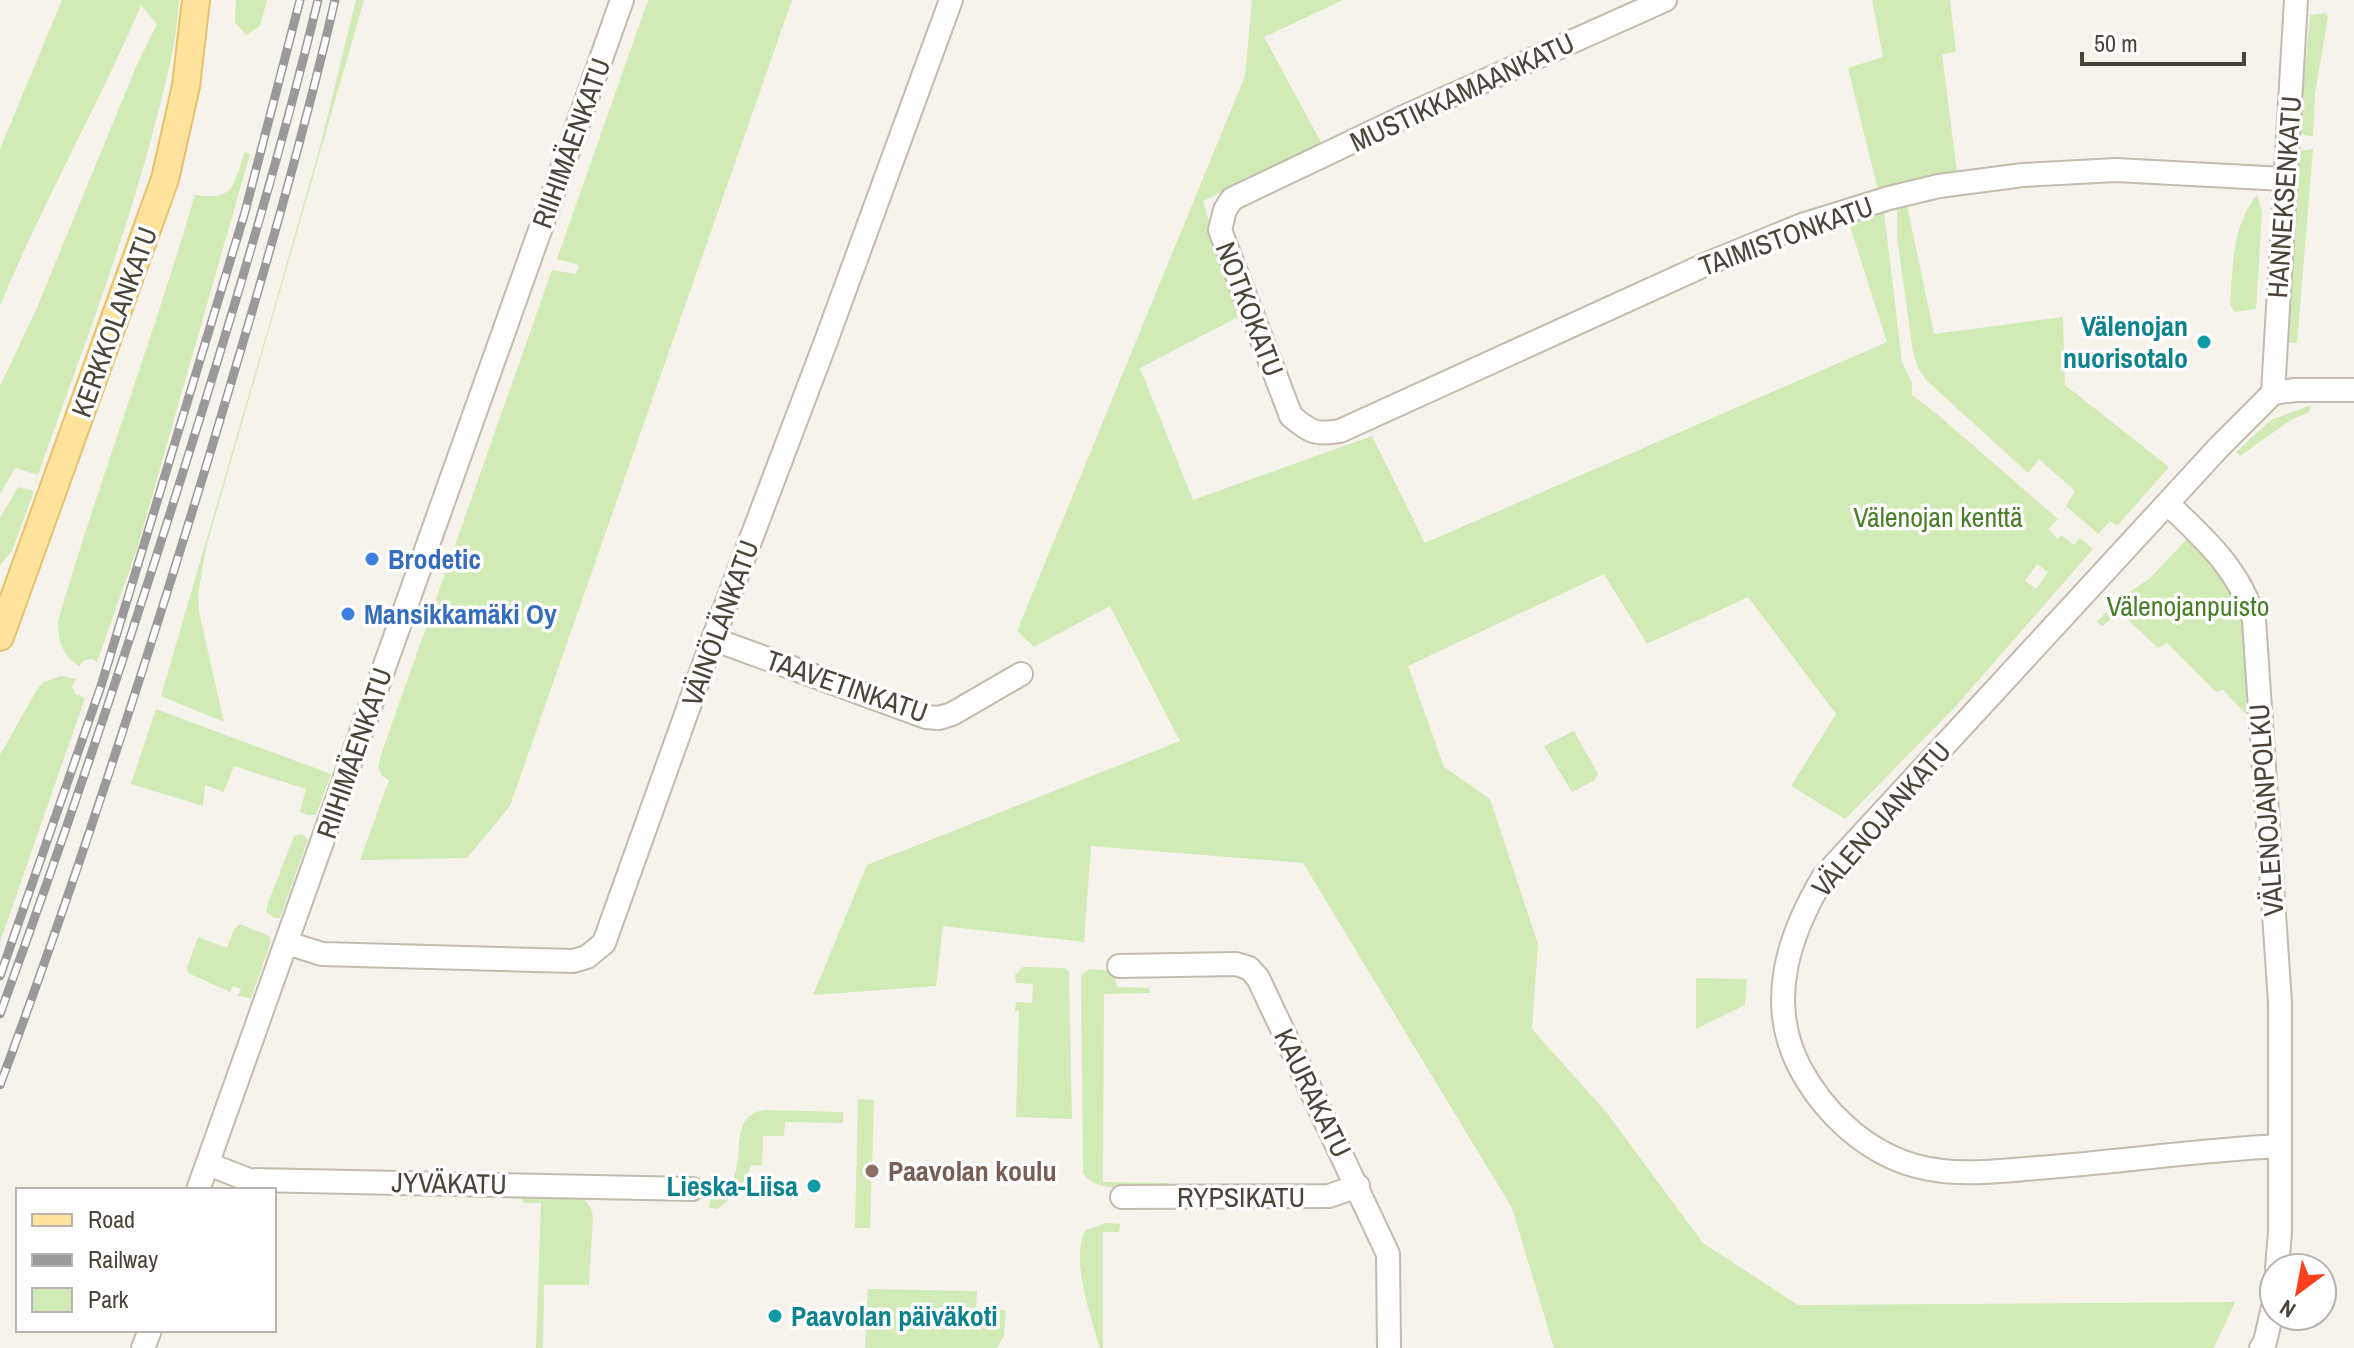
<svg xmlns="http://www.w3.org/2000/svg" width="2354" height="1348" font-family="'Archivo Narrow',sans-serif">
<rect width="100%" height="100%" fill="#f6f3ec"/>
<!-- green -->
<g fill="#d2eab5" fill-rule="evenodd">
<path d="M 62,0 L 179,0 C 177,45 164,88 153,132 C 122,249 78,361 38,475 L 15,468 L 0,494 L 0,386 L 36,310 L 136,67 L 157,24 L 141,5 C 98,107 42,203 0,306 L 0,149 Z"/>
<path d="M 236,0 L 267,0 L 260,26 L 246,35 L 235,22 Z"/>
<path d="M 356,0 L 364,0 L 206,548 L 198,595 L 199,612 L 224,722 L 161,696 L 272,315 L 322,139 Z"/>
<path d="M 648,0 L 792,0 L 510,806 L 467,858 L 360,860 L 389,780 L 382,776 L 378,766 L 382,752 L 552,270 L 576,274 L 579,265 L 557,259 Z"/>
<path d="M 1252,0 L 1343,0 L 1264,37 L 1322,144 L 1203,201 L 1238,317 L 1140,368 L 1193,500 L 1372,436 L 1425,543 L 1887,342 L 1848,220 L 1884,212 L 1902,362 L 1912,383 L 1912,395 L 1937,414 L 2058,519 L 2048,529 L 2058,539 L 2061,535 L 2074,545 L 2080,538 L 2093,549 L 1956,706 L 1845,819 L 1791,786 L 1836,714 L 1748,597 L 1647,644 L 1604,574 L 1408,666 L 1444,767 L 1490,799 L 1538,944 L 1532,1029 L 1607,1113 L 1703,1243 L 1798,1305 L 2235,1302 L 2214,1348 L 1554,1348 L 1512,1208 L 1303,863 L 1091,846 L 1084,942 L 943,926 L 936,986 L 813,995 L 867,865 L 1180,741 L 1110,606 L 1034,647 L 1017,631 L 1245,76 ZM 2037,564 L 2048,572 L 2036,589 L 2025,581 Z"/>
<path d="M 1872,0 L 1950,0 L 1956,52 L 1942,54 L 1957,173 L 1878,190 L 1848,68 L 1883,57 Z"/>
<path d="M 2325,13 L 2328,17 L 2315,93 L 2313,137 L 2299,133 L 2310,15 Z"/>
<path d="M 2313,149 L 2297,343 L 2288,342 L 2299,151 Z"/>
<path d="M 245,152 L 250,154 L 137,549 L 97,662 L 92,659 L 85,660 L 79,666 C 62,656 58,640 58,621 C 100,478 153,338 195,195 C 235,201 233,185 245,152 Z"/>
<path d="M 2257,195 L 2262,212 L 2256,309 L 2234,312 L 2230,304 C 2233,266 2232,225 2257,195 Z"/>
<path d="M 1907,205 L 1934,334 L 2063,317 L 2065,385 L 2169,467 L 2117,526 L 2110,521 L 2098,534 L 2066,506 L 2075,491 L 2039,459 L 2028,473 L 1926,380 L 1918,368 L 1913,352 L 1897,237 L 1897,207 Z"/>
<path d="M 2311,405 L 2309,412 L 2291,420 L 2240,456 L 2236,452 L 2271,420 Z"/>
<path d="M 18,487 L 34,491 L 12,551 L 0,565 L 0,518 Z"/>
<path d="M 2188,538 L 2231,590 L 2243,619 L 2247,715 L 2223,690 L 2216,692 L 2167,643 L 2158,648 L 2120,612 L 2102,626 L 2097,622 L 2116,601 L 2149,579 Z"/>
<path d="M 61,676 L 76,679 L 72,687 L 76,694 L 85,698 L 0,942 L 0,755 L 38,688 L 44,682 Z"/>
<path d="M 156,709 L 331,774 L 316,815 L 307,815 L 300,812 L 306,789 L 234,766 L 224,792 L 205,785 L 203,806 L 131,784 Z"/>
<path d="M 1574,731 L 1598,774 L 1595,780 L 1572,792 L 1544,746 Z"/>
<path d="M 302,834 L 308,839 L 280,918 L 275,918 L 266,912 L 268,903 L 294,836 Z"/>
<path d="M 240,924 L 269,936 L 271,942 L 251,998 L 238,996 L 241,989 L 233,986 L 230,992 L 188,973 L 187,968 L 198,937 L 227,948 L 234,929 Z"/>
<path d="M 1023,967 L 1065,968 L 1069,972 L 1072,1119 L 1016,1117 L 1019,1011 L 1015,1011 L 1016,1002 L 1032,1003 L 1033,984 L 1016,983 L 1015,975 Z"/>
<path d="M 1089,969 L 1113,971 L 1117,987 L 1149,988 L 1150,993 L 1104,994 L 1103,1182 L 1168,1183 L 1168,1188 C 1146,1187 1092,1195 1083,1172 L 1081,976 Z"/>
<path d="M 1696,978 L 1747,979 L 1745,1005 L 1696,1029 Z"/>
<path d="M 858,1099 L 874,1100 L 870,1228 L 855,1228 Z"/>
<path d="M 764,1110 L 843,1112 L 843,1123 L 785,1122 L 784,1136 L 763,1136 L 762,1166 L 751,1165 C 746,1184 732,1198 717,1209 L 709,1208 L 711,1198 C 760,1181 718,1118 764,1110 Z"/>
<path d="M 522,1197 L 578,1197 C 588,1202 591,1206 593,1217 L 589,1285 L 544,1285 L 543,1348 L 536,1348 L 541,1203 L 523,1203 Z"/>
<path d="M 1106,1223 L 1120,1224 L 1119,1232 L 1103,1232 L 1103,1348 L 1100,1348 C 1092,1321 1069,1256 1086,1230 Z"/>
<path d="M 868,1289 L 977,1291 L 976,1309 L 1006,1310 L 1004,1336 L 997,1348 L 865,1348 Z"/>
</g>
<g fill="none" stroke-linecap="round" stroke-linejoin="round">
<defs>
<g id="minor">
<path d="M 1665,0 L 1408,115 L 1232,199 L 1225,210 L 1220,230 L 1291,416 C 1310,432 1315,435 1340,431 L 1709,263 L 1802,225 L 1889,198 L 1939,186 L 2023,175 L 2116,170 L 2285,179"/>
<path d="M 2273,393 L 2296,0"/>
<path d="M 2168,504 C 2204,538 2241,571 2254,620 L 2280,1002 L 2280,1232 L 2277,1268"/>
<path d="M 713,639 L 926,717 L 939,718 L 952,714 L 1021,674"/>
<path d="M 287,943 L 322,954 L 573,961 L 587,957 L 604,943 L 713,639 L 826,341 L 951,0"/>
<path d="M 1119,966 L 1236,964 L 1249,968 L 1258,978 L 1388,1254 L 1389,1348"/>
<path d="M 2280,1146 C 2199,1150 2118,1162 2037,1168 C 1997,1171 1956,1177 1916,1166 C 1865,1152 1823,1112 1799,1066 C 1766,1001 1789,934 1824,876 L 2220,446 L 2273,393 L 2295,390 L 2354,390"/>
<path d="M 208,1164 L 249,1180 L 692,1189"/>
<path d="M 198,1190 L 622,0"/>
<path d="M 1122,1197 L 1329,1196 L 1358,1186"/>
<path d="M 143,1348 L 150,1330"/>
<path d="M 2261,1348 L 2265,1342 L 2274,1303"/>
</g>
<path id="major" d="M 0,637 L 165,179 L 186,86 L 196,0"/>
</defs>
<!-- minor casing -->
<use href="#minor" stroke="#c2bbae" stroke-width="26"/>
<!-- major casing -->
<use href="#major" stroke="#e6c16a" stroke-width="30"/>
<!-- minor -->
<use href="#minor" stroke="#fff" stroke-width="22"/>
<!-- major -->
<use href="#major" stroke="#ffe39c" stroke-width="26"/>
<defs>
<g id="rail">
<path d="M 0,976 L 101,686 L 245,212 L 300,0"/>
<path d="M 0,1014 C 68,828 130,642 189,453 C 236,303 281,153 318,0"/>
<path d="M 0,1085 C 77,879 144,670 208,460 C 254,307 299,155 335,0"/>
</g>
</defs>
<!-- rail casing -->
<use href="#rail" stroke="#9a9a9a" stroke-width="9"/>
<!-- rail -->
<use href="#rail" stroke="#fff" stroke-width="6" stroke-dasharray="18" stroke-linecap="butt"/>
</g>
<!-- markers -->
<g fill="#0f9aa8" stroke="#fff" stroke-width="3">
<circle cx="2204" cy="342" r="8"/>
<circle cx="814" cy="1186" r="8"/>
<circle cx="775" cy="1316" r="8"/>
</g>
<g fill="#3f7fe0" stroke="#fff" stroke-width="3">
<circle cx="372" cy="559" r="8"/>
<circle cx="348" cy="614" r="8"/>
</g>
<circle fill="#8d6e63" stroke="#fff" stroke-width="3" cx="872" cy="1171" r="8"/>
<g text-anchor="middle" stroke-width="7" stroke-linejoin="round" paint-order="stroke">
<!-- street labels -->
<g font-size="28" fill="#4b4439" stroke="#fff">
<text transform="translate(1462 92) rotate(-25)" y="10">MUSTIKKAMAANKATU</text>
<text transform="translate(571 143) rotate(-70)" y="10">RIIHIMÄENKATU</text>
<text transform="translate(2284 197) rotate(-86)" y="10">HANNEKSENKATU</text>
<text transform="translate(1786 236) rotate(-20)" y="10">TAIMISTONKATU</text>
<text transform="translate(1250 309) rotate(69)" y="10">NOTKOKATU</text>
<text transform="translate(114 322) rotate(-70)" y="10">KERKKOLANKATU</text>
<text transform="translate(720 623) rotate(-70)" y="10">VÄINÖLÄNKATU</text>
<text transform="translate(847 686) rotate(19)" y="10">TAAVETINKATU</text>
<text transform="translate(354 753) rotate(-71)" y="10">RIIHIMÄENKATU</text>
<text transform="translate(2266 810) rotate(-94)" y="10">VÄLENOJANPOLKU</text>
<text transform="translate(1881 819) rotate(-49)" y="10">VÄLENOJANKATU</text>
<text transform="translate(1313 1093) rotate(64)" y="10">KAURAKATU</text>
<text transform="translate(449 1183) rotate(1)" y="10">JYVÄKATU</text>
<text x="1241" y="1207">RYPSIKATU</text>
</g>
<!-- culture labels -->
<g font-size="28" font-weight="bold" fill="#0d838f" stroke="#fff" text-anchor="end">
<text x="2188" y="336">Välenojan<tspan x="2188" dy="32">nuorisotalo</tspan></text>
<text x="798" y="1196">Lieska-Liisa</text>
<text x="791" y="1326" text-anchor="start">Paavolan päiväkoti</text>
</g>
<!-- park labels -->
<g font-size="28" fill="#4a7f2a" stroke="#fff">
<text x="1938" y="527">Välenojan kenttä</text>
<text x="2188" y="616">Välenojanpuisto</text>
</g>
<!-- shop labels -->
<g font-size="28" font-weight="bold" fill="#366cbe" stroke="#fff" text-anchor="start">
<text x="388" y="569">Brodetic</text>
<text x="364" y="624">Mansikkamäki Oy</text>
</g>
<!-- education labels -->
<g font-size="28" font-weight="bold" fill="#785e54" stroke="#fff" text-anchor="start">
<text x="888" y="1181">Paavolan koulu</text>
</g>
</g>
<!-- legend -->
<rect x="16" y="1188" width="260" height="144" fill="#ffffff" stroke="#b7b4b0" stroke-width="2"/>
<rect x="32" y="1214" width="40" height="12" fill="#ffe39c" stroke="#b7b4b0" stroke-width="2"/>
<text x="88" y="1228" font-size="24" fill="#4b4439">Road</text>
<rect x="32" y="1254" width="40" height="12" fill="#9a9a9a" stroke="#b7b4b0" stroke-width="2"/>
<text x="88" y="1268" font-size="24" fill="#4b4439">Railway</text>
<rect x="32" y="1288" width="40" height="24" fill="#d2eab5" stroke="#b7b4b0" stroke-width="2"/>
<text x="88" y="1308" font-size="24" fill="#4b4439">Park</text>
<!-- north arrow -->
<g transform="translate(2298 1292) rotate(212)"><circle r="38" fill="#ffffff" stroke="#b7b4b0" stroke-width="2"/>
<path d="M0-6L14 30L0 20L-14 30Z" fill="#fc3f1d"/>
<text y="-12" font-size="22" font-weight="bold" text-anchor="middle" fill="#4b4439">N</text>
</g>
<!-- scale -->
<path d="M2082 52v12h162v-12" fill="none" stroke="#4b4439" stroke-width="4"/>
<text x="2094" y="52" font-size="24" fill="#4b4439" stroke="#ffffff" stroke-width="6" paint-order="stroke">50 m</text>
</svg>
